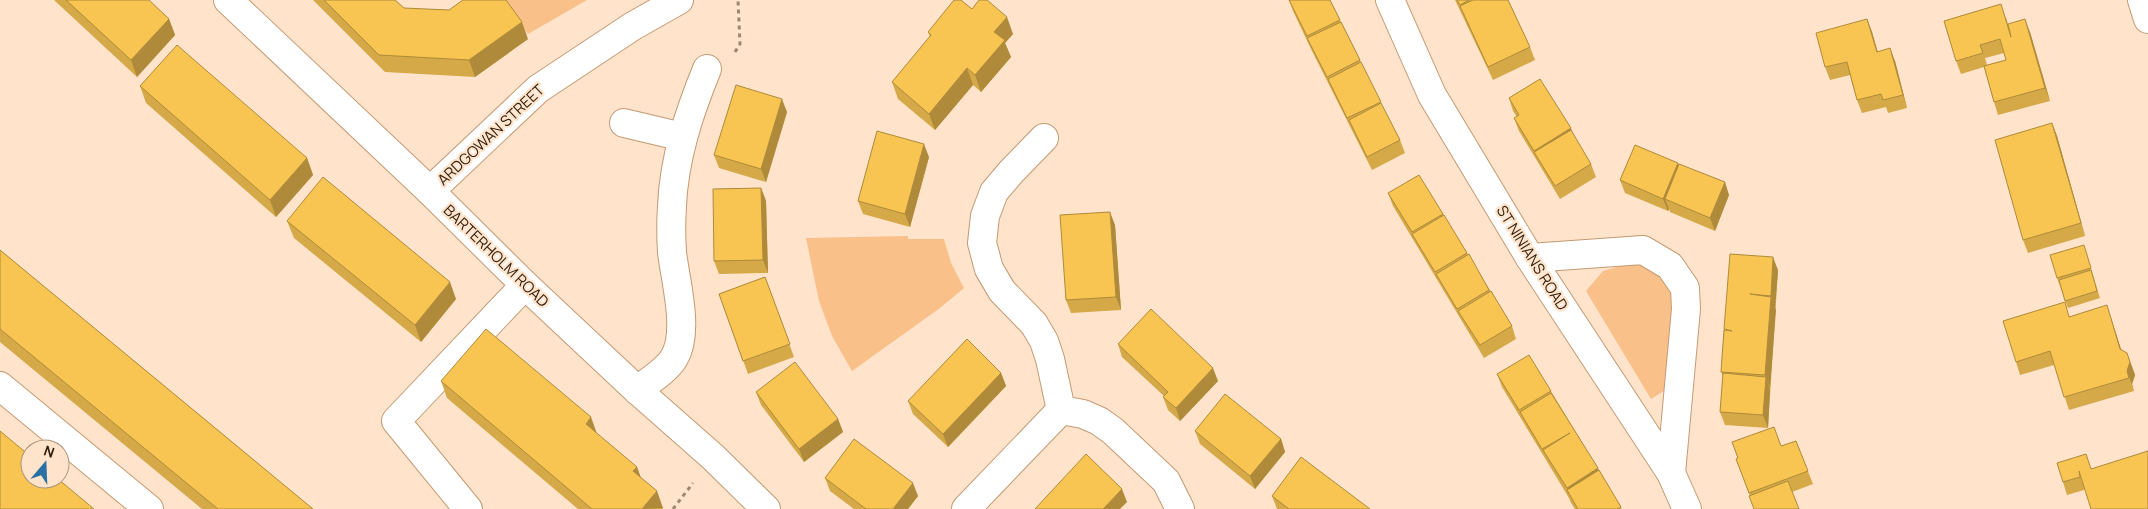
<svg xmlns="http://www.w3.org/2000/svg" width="2148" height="509" font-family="Manrope,sans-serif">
<rect width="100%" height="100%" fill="#ffe3cb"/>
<!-- green -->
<g fill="#fac08a">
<path d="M 503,0 L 587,0 L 528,34 Z"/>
<path d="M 908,236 L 908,239 L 944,239 L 951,263 L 964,288 L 940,308 L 852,371 L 832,336 L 819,301 L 806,238 Z"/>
<path d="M 1649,264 L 1670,283 L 1673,322 L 1667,389 L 1651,399 L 1586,291 L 1603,271 L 1624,265 Z"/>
</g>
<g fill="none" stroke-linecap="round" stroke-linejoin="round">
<defs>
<g id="minor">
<path d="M 228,0 L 430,191 L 525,285 L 637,390 L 713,457 L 766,509"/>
<path d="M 1390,0 L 1432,95 L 1530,258 L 1671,473 L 1687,509"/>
<path d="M 2142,0 L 2148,19"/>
<path d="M 624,123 L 683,137"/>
<path d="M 1044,138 L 1011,172 L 994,192 L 985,216 L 982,243 L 989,269 L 1002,291 L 1034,324 L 1044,341 L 1050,359 L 1061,410 L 1083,414 L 1099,421 L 1113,431 L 1166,481 L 1180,509"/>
<path d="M 430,191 L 538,89 L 633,26 L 679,0"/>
<path d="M 1530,258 L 1643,250 L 1670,266 L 1685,288 L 1686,309 L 1671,473"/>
<path d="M 0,386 L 149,509"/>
<path d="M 637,390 C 649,381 666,371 674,358 C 690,332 675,280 672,252 C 671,237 671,221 672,206 C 674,158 689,113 707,69"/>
<path d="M 468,509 L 396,421 L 525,285"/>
<path d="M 966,509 L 1061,410"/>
</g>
</defs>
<!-- minor casing -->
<use href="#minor" stroke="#c49a73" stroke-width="30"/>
<!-- path -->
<g stroke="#9d8672" stroke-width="3" stroke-dasharray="4 4" stroke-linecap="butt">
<path d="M 735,52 L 740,44 L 738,0"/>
<path d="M 673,509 L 693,483"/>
</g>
<!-- minor -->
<use href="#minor" stroke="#fff" stroke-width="28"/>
</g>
<!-- wall -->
<g fill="#d5a947" fill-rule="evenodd">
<path d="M 54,0 L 149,0 L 169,19 L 175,35 L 137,77 Z"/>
<path d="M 313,0 L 395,0 L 404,8 L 528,39 L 475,77 L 385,72 Z"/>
<path d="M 1289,0 L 1330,0 L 1360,60 L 1381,104 L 1400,140 L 1405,153 L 1372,170 L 1312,51 L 1293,11 Z"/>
<path d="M 1455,0 L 1508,0 L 1530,47 L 1535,60 L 1493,80 Z"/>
<path d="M 972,9 L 1013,34 L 1005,43 L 1011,57 L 981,92 L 973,85 L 935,130 L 898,99 L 892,82 L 930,37 L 928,32 Z"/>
<path d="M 2006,17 L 2009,28 L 2030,32 L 2050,101 L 1998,115 L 1994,102 L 1984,67 L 1961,74 L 1956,61 ZM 2004,53 L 2006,60 L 1987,65 L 1985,58 Z"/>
<path d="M 1867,19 L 1872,32 L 1878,52 L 1895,61 L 1907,108 L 1888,113 L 1886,107 L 1862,113 L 1857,100 L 1850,75 L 1830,80 L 1825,67 Z"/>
<path d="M 140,86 L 307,158 L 313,175 L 276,217 L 146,103 Z"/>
<path d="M 1509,98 L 1572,132 L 1591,164 L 1596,177 L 1560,199 L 1519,131 L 1514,118 L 1517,117 L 1513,111 Z"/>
<path d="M 787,112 L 766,182 L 719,168 L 714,155 Z"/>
<path d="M 2052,123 L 2057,136 L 2085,236 L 2028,253 L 2023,240 Z"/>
<path d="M 929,157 L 910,227 L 863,214 L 858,201 Z"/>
<path d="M 1679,165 L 1729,195 L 1715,231 L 1670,212 L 1669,209 L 1668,211 L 1625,193 L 1620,180 Z"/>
<path d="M 761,188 L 766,201 L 768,273 L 719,274 L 714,261 Z"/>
<path d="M 1388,193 L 1443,214 L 1512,326 L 1516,339 L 1484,358 L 1393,206 Z"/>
<path d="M 287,221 L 456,299 L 421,342 L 294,238 Z"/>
<path d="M 1115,225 L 1121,310 L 1071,313 L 1066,300 Z"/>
<path d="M 0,250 L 313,509 L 202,509 L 0,342 Z"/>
<path d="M 2086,252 L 2100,298 L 2068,308 L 2057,278 Z"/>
<path d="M 1778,270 L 1768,428 L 1725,425 L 1720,412 L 1723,376 L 1721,372 L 1724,329 Z"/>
<path d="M 765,277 L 794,357 L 748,374 L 719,294 Z"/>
<path d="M 2070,317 L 2111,318 L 2121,349 L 2132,366 L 2135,375 L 2132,384 L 2134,391 L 2069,410 L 2054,365 L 2020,375 L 2016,362 Z"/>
<path d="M 1118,344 L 1218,381 L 1180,421 L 1168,410 L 1163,397 L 1164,396 L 1122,357 Z"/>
<path d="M 1001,373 L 1006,386 L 948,447 L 913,414 L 908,401 Z"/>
<path d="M 1497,374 L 1551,391 L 1622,509 L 1575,509 L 1571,503 L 1569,498 L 1502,387 Z"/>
<path d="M 441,381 L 637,467 L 641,478 L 663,508 L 663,509 L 578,509 L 447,398 Z"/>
<path d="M 756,392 L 838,419 L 843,432 L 804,462 L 761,405 Z"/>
<path d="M 1195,431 L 1281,439 L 1285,452 L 1255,489 L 1200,444 Z"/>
<path d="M 1796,441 L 1813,484 L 1792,492 L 1750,496 L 1736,459 L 1738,458 L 1732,442 L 1781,446 Z"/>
<path d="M 2086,454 L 2084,490 L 2067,495 L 2063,482 Z"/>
<path d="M 825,478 L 918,496 L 908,509 L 854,509 L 830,491 Z"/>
<path d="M 1272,496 L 1370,509 L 1277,509 Z"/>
</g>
<!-- shaded-wall -->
<g fill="#ae8a3a">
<path d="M 1007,17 L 1013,34 L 1005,43 L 1011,57 L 981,92 L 975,75 L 994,32 Z"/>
<path d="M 169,19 L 175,35 L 137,77 L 131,60 Z"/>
<path d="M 1867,19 L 1872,32 L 1881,65 L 1877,52 Z"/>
<path d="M 2025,19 L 2030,32 L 2050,101 L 2045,88 Z"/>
<path d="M 522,22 L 528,39 L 475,77 L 469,60 Z"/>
<path d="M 1890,48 L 1895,61 L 1907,108 L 1903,95 Z"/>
<path d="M 967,68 L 973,85 L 935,130 L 929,114 Z"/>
<path d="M 782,99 L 787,112 L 766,182 L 761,169 Z"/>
<path d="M 2052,123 L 2057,136 L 2085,236 L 2081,223 Z"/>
<path d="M 1571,128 L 1575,141 L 1535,153 L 1534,151 Z"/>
<path d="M 924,144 L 929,157 L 910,227 L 905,214 Z"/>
<path d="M 307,158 L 313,175 L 276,217 L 270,200 Z"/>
<path d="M 1678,163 L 1683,176 L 1665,199 L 1669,209 L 1668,211 L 1663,199 Z"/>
<path d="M 1725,182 L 1729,195 L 1715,231 L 1710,218 Z"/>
<path d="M 761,188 L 766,201 L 768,273 L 763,260 Z"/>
<path d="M 1110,212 L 1115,225 L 1121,310 L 1116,297 Z"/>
<path d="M 1773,257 L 1778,270 L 1775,309 L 1771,296 Z"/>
<path d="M 450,282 L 456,299 L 421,342 L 415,325 Z"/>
<path d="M 1771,297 L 1776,310 L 1770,388 L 1765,375 Z"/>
<path d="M 2107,305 L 2111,318 L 2125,362 L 2120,349 Z"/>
<path d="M 2127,353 L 2135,375 L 2132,384 L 2134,391 L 2127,371 Z"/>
<path d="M 1213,368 L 1218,381 L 1180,421 L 1176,408 Z"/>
<path d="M 1001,373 L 1006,386 L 948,447 L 943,434 Z"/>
<path d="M 1766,377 L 1770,390 L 1768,428 L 1763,415 Z"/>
<path d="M 591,417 L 597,434 L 586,424 Z"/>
<path d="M 838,419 L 843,432 L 804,462 L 799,449 Z"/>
<path d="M 1281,439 L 1285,452 L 1255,489 L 1250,476 Z"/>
<path d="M 637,467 L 643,484 L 633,471 Z"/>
<path d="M 1598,468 L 1603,481 L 1569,494 L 1567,488 Z"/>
<path d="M 913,483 L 918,496 L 908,509 L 893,509 Z"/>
<path d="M 1122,489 L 1127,502 L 1120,509 L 1103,509 Z"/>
<path d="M 657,491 L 663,508 L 642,509 Z"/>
</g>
<!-- building -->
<g fill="#f8c553" stroke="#ae8a3a">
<path d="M 66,0 L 149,0 L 169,19 L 131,60 Z"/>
<path d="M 324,0 L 395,0 L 404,8 L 449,10 L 463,0 L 506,0 L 522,22 L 469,60 L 379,55 Z"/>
<path d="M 954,0 L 961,0 L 972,9 L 979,0 L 987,0 L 1007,17 L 994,32 L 1005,40 L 975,75 L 967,68 L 929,114 L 892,82 L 931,35 L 928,32 Z"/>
<path d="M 1289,0 L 1330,0 L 1340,20 L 1307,36 Z"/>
<path d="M 1457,0 L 1469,0 L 1460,5 Z"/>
<path d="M 1473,0 L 1508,0 L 1530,47 L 1488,67 L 1460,6 Z"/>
<path d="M 2001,4 L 2011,37 L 2008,24 L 2025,19 L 2045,88 L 1994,102 L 1984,66 L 2006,60 L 2000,39 L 1980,45 L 1983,53 L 1956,61 L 1944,21 Z"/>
<path d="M 1867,19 L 1877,52 L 1890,48 L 1903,95 L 1883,100 L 1881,94 L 1857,100 L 1847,62 L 1825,67 L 1816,33 Z"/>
<path d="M 1341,22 L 1360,60 L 1327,77 L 1307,38 Z"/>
<path d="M 177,45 L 307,158 L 270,200 L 140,86 Z"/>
<path d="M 1361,62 L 1381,102 L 1347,118 L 1328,79 Z"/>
<path d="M 1540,79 L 1571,128 L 1534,151 L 1514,118 L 1519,115 L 1509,98 Z"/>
<path d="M 736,85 L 782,99 L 761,169 L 714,155 Z"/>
<path d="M 1381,103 L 1400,140 L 1367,157 L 1349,120 Z"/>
<path d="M 2052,123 L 2081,223 L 2023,240 L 1995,140 Z"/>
<path d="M 1571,130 L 1591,164 L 1555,186 L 1534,152 Z"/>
<path d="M 877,131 L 924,144 L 905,214 L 858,201 Z"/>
<path d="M 1635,145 L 1678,163 L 1663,199 L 1620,180 Z"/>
<path d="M 1679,164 L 1725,182 L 1710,218 L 1665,199 Z"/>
<path d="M 1419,175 L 1443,214 L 1412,232 L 1388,193 Z"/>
<path d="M 323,177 L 450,282 L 415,325 L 287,221 Z"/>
<path d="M 761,188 L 763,260 L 714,261 L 713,189 Z"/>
<path d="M 1110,212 L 1116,297 L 1066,300 L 1060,215 Z"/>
<path d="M 1444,215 L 1467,253 L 1435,272 L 1412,234 Z"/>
<path d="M 2084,245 L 2091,268 L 2057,278 L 2050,255 Z"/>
<path d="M 0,250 L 313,509 L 218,509 L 0,329 Z"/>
<path d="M 1469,254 L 1489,290 L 1457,309 L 1436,274 Z"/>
<path d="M 1730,254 L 1773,257 L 1771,296 L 1750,294 L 1771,297 L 1765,375 L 1721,372 L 1724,330 L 1732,331 L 1724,329 Z"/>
<path d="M 2091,270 L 2097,291 L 2065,301 L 2059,280 Z"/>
<path d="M 765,277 L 790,344 L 743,361 L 719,294 Z"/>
<path d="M 1491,291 L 1512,326 L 1480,345 L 1458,311 Z"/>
<path d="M 2065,302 L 2069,317 L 2107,305 L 2120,349 L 2127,353 L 2130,362 L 2127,371 L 2129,378 L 2064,397 L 2050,351 L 2016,362 L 2003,321 Z"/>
<path d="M 1151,309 L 1213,368 L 1176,408 L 1163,397 L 1168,392 L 1118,344 Z"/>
<path d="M 486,329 L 591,417 L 586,424 L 637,467 L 633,471 L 657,491 L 642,509 L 592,509 L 441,381 Z"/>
<path d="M 967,339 L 1001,373 L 943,434 L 908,401 Z"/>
<path d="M 1529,355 L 1551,391 L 1519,410 L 1497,374 Z"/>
<path d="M 795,362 L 838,419 L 799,449 L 756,392 Z"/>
<path d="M 1723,373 L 1766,377 L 1763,415 L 1720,412 Z"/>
<path d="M 1551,393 L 1598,468 L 1567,488 L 1543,450 L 1570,433 L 1542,449 L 1520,412 Z"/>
<path d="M 1225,394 L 1281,439 L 1250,476 L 1195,431 Z"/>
<path d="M 1774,427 L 1781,446 L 1796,441 L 1808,471 L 1749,493 L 1736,459 L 1738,458 L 1732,442 Z"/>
<path d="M 0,431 L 30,456 L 30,479 L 58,479 L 94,509 L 0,509 Z"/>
<path d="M 854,439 L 913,483 L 893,509 L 866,509 L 825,478 Z"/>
<path d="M 2148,451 L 2148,509 L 2091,509 L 2079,471 L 2080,477 L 2063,482 L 2057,463 L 2086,454 L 2091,469 Z"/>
<path d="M 1086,454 L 1122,489 L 1103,509 L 1035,509 Z"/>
<path d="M 1301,457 L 1370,509 L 1289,509 L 1272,496 Z"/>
<path d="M 1599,470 L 1621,507 L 1617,509 L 1578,509 L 1567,490 Z"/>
<path d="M 1788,481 L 1799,509 L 1754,509 L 1749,496 Z"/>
</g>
<g text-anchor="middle" stroke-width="4.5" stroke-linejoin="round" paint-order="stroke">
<!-- street labels -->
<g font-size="15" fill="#312111" stroke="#ffe3cb">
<text transform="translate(491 135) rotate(-43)" y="5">ARDGOWAN STREET</text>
<text transform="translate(496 256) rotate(44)" y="5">BARTERHOLM ROAD</text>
<text transform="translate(1532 258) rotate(58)" y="5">ST NINIANS ROAD</text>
</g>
</g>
<!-- north arrow -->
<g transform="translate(45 464) rotate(19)"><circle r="24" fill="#ffe3cb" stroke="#ad9581"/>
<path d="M0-4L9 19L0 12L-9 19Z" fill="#2971a5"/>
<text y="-8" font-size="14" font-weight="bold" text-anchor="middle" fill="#312111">N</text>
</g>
</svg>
